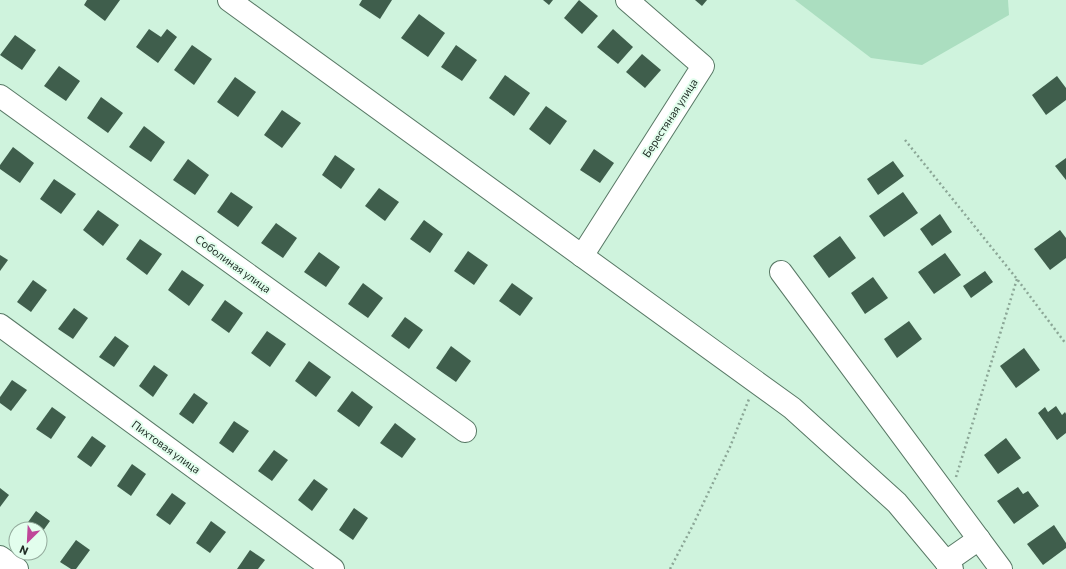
<svg xmlns="http://www.w3.org/2000/svg" width="1066" height="569" font-family="Commissioner,sans-serif">
<rect width="100%" height="100%" fill="#cff3dd"/>
<!-- green -->
<path fill="#abdec0" d="M 795,0 L 1008,0 L 1009,15 L 922,65 L 871,58 Z"/>
<!-- building -->
<g fill="#3f5e4c">
<path d="M 87,0 L 120,0 L 105,21 L 84,5 Z"/>
<path d="M 362,0 L 392,0 L 380,19 L 359,5 Z"/>
<path d="M 543,0 L 553,0 L 549,5 Z"/>
<path d="M 579,0 L 598,16 L 582,34 L 564,18 Z"/>
<path d="M 695,0 L 707,0 L 702,6 Z"/>
<path d="M 419,14 L 445,33 L 428,57 L 401,38 Z"/>
<path d="M 149,29 L 161,37 L 167,29 L 177,37 L 158,63 L 136,47 Z"/>
<path d="M 613,29 L 633,47 L 618,64 L 597,47 Z"/>
<path d="M 15,35 L 36,50 L 22,70 L 0,55 Z"/>
<path d="M 192,45 L 212,59 L 194,85 L 174,70 Z"/>
<path d="M 456,45 L 477,60 L 462,81 L 441,67 Z"/>
<path d="M 642,54 L 661,70 L 645,88 L 626,72 Z"/>
<path d="M 59,66 L 80,81 L 66,101 L 44,86 Z"/>
<path d="M 505,75 L 530,93 L 514,116 L 489,98 Z"/>
<path d="M 1057,76 L 1066,88 L 1066,100 L 1046,115 L 1032,95 Z"/>
<path d="M 235,77 L 256,92 L 238,117 L 217,102 Z"/>
<path d="M 101,97 L 123,113 L 108,133 L 87,118 Z"/>
<path d="M 546,106 L 567,121 L 550,145 L 529,129 Z"/>
<path d="M 282,110 L 301,123 L 282,148 L 264,135 Z"/>
<path d="M 144,126 L 165,142 L 151,162 L 129,147 Z"/>
<path d="M 13,147 L 34,163 L 20,183 L 0,169 L 0,165 Z"/>
<path d="M 594,149 L 614,163 L 600,183 L 580,170 Z"/>
<path d="M 335,155 L 355,169 L 341,189 L 322,175 Z"/>
<path d="M 1066,158 L 1066,180 L 1055,166 Z"/>
<path d="M 188,159 L 209,175 L 195,195 L 173,180 Z"/>
<path d="M 893,161 L 904,176 L 878,195 L 867,179 Z"/>
<path d="M 54,179 L 76,194 L 61,214 L 40,199 Z"/>
<path d="M 379,188 L 399,202 L 385,221 L 365,206 Z"/>
<path d="M 231,192 L 253,207 L 238,227 L 217,212 Z"/>
<path d="M 903,192 L 918,213 L 884,237 L 869,216 Z"/>
<path d="M 98,210 L 119,225 L 103,246 L 83,230 Z"/>
<path d="M 940,214 L 952,232 L 932,246 L 920,229 Z"/>
<path d="M 424,220 L 443,234 L 430,253 L 410,239 Z"/>
<path d="M 276,223 L 297,238 L 283,258 L 261,243 Z"/>
<path d="M 1060,230 L 1066,238 L 1066,258 L 1050,270 L 1034,249 Z"/>
<path d="M 840,236 L 856,258 L 829,278 L 813,256 Z"/>
<path d="M 140,239 L 162,254 L 147,275 L 126,259 Z"/>
<path d="M 468,251 L 488,265 L 474,285 L 454,271 Z"/>
<path d="M 319,252 L 340,267 L 326,287 L 304,272 Z"/>
<path d="M 945,253 L 961,275 L 934,294 L 918,272 Z"/>
<path d="M 0,255 L 8,260 L 0,271 Z"/>
<path d="M 182,270 L 204,285 L 189,306 L 168,290 Z"/>
<path d="M 985,271 L 993,282 L 971,298 L 963,286 Z"/>
<path d="M 873,277 L 888,298 L 865,314 L 851,293 Z"/>
<path d="M 33,280 L 47,290 L 31,312 L 17,302 Z"/>
<path d="M 363,283 L 383,298 L 368,318 L 348,304 Z"/>
<path d="M 512,283 L 533,298 L 520,316 L 499,301 Z"/>
<path d="M 225,300 L 243,313 L 229,333 L 211,320 Z"/>
<path d="M 74,308 L 88,318 L 73,339 L 58,329 Z"/>
<path d="M 405,317 L 423,330 L 409,349 L 391,336 Z"/>
<path d="M 909,321 L 922,339 L 897,358 L 884,339 Z"/>
<path d="M 267,331 L 286,344 L 270,367 L 251,353 Z"/>
<path d="M 115,336 L 129,346 L 114,367 L 99,357 Z"/>
<path d="M 451,346 L 471,361 L 456,382 L 436,368 Z"/>
<path d="M 1024,348 L 1040,370 L 1016,388 L 1000,366 Z"/>
<path d="M 309,361 L 331,377 L 316,397 L 295,381 Z"/>
<path d="M 154,365 L 168,375 L 153,397 L 139,386 Z"/>
<path d="M 12,380 L 27,390 L 11,411 L 0,403 L 0,397 Z"/>
<path d="M 352,391 L 373,407 L 359,427 L 337,411 Z"/>
<path d="M 194,393 L 208,403 L 193,424 L 179,414 Z"/>
<path d="M 1056,406 L 1062,415 L 1065,412 L 1066,414 L 1066,433 L 1057,440 L 1038,413 L 1045,407 L 1048,412 Z"/>
<path d="M 52,407 L 66,417 L 51,439 L 36,429 Z"/>
<path d="M 234,421 L 249,431 L 233,453 L 219,443 Z"/>
<path d="M 395,423 L 416,439 L 402,458 L 380,443 Z"/>
<path d="M 92,436 L 106,446 L 91,467 L 77,457 Z"/>
<path d="M 1006,438 L 1021,458 L 998,474 L 984,455 Z"/>
<path d="M 274,450 L 288,460 L 272,481 L 258,471 Z"/>
<path d="M 132,464 L 146,474 L 131,496 L 117,486 Z"/>
<path d="M 314,479 L 328,489 L 312,511 L 298,500 Z"/>
<path d="M 1018,487 L 1023,494 L 1028,491 L 1039,506 L 1014,524 L 997,501 Z"/>
<path d="M 0,488 L 9,495 L 0,507 Z"/>
<path d="M 172,493 L 186,503 L 170,525 L 156,515 Z"/>
<path d="M 354,508 L 368,518 L 353,540 L 339,530 Z"/>
<path d="M 36,511 L 50,521 L 40,535 L 40,529 L 23,529 Z"/>
<path d="M 211,521 L 226,532 L 210,553 L 196,543 Z"/>
<path d="M 1054,525 L 1066,543 L 1066,548 L 1043,565 L 1027,544 Z"/>
<path d="M 76,540 L 90,550 L 76,569 L 71,569 L 60,562 Z"/>
<path d="M 250,550 L 265,560 L 258,569 L 237,569 Z"/>
</g>
<g fill="none" stroke-linecap="round" stroke-linejoin="round">
<defs>
<g id="minor">
<path d="M 229,0 L 792,408 L 897,503 L 952,569"/>
<path d="M 0,96 L 465,431"/>
<path d="M 582,256 L 703,66 L 627,0"/>
<path d="M 781,272 L 1001,569"/>
<path d="M 0,325 L 333,569"/>
<path d="M 0,557 L 17,569"/>
<path d="M 946,562 L 979,539"/>
</g>
</defs>
<!-- minor casing -->
<use href="#minor" stroke="#587865" stroke-width="24"/>
<!-- path -->
<g stroke="#8ba696" stroke-width="2.5" stroke-dasharray="2 3" stroke-linecap="butt">
<path d="M 905,140 L 1017,279 L 1066,344"/>
<path d="M 956,477 L 1017,279"/>
<path d="M 670,569 L 693,525 L 730,447 L 749,399"/>
</g>
<!-- minor -->
<use href="#minor" stroke="#fff" stroke-width="22"/>
</g>
<g text-anchor="middle" stroke-width="4" stroke-linejoin="round" paint-order="stroke">
<!-- street labels -->
<g font-size="11" fill="#202e26" stroke="#e2feed">
<text transform="translate(670 118) rotate(-57)" y="4">Берестяная улица</text>
<text transform="translate(233 264) rotate(36)" y="4">Соболиная улица</text>
<text transform="translate(166 447) rotate(36)" y="4">Пихтовая улица</text>
</g>
</g>
<!-- north arrow -->
<g transform="translate(28 541) rotate(204)"><circle r="19" fill="#e2feed" stroke="#94ab9d"/>
<path d="M0-3L7 15L0 10L-7 15Z" fill="#bf4699"/>
<text y="-6" font-size="11" font-weight="bold" text-anchor="middle" fill="#202e26">N</text>
</g>
</svg>
